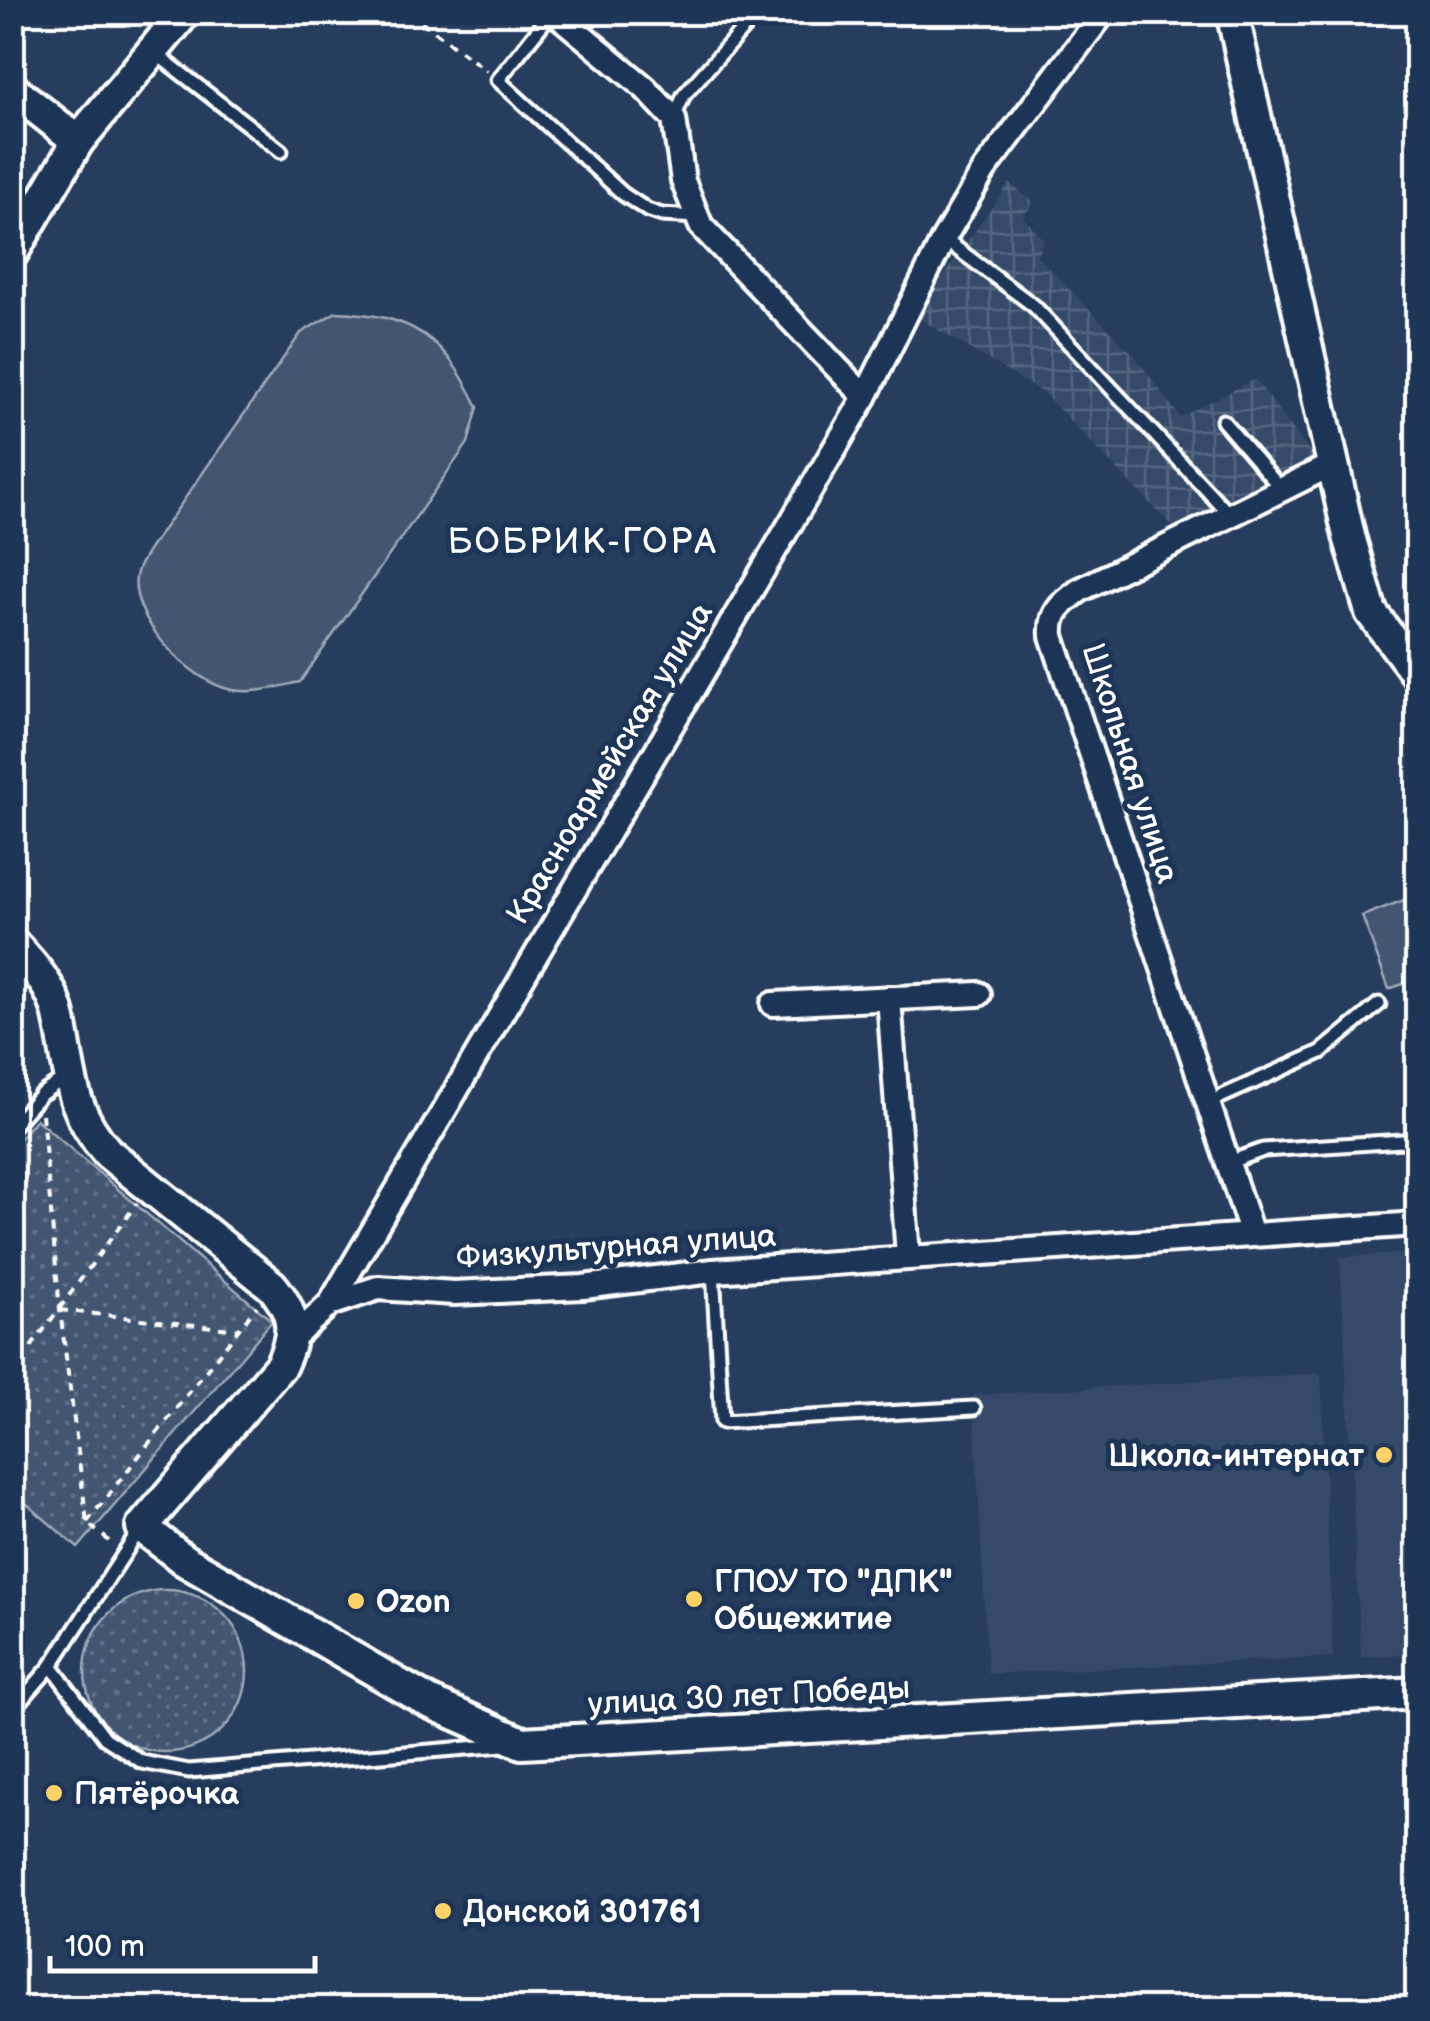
<svg xmlns="http://www.w3.org/2000/svg" width="1430" height="2021" font-family="'Balsamiq Sans',sans-serif">
<defs>
<pattern id="industrial-grid" width="8" height="8" patternUnits="userSpaceOnUse" patternTransform="scale(2.5)"><rect width="8" height="8" fill="#344a68"/><path d="M0 4h8M4 0v8" fill="none" stroke="#52657f"/></pattern>
<pattern id="park-dots" width="8" height="8" patternUnits="userSpaceOnUse" patternTransform="scale(2.5)"><rect width="8" height="8" fill="#425672"/><path d="M2 2h.1M6 6h.1" fill="none" stroke="#5e6f87" stroke-width="1.8" stroke-linecap="round"/></pattern>
</defs>
<rect width="100%" height="100%" fill="#263d5e"/>
<filter id="ink" filterUnits="userSpaceOnUse"><feTurbulence type="fractalNoise" baseFrequency=".01" numOctaves="2"/><feDisplacementMap in="SourceGraphic" scale="20" xChannelSelector="R" yChannelSelector="G"/><feConvolveMatrix kernelMatrix="1 2 1 2 8 2 1 2 1" color-interpolation-filters="sRGB"/></filter>
<g filter="url(#ink)">
<!-- built -->
<g fill="#344a68">
<path d="M 1417,1253 L 1417,1654 L 1361,1657 L 1340,1257 Z"/>
<path d="M 1321,1373 L 1333,1657 L 988,1674 L 973,1395 Z"/>
</g>
<!-- industrial -->
<path fill="url(#industrial-grid)" d="M 1009,183 L 1034,202 L 1023,217 L 1044,240 L 1037,256 L 1134,355 L 1180,417 L 1255,379 L 1314,457 L 1176,530 L 1043,393 L 915,316 Z"/>
<!-- park -->
<g fill="url(#park-dots)" stroke="#a0aab8" stroke-width="2.5">
<path d="M 36,1119 L 272,1321 L 78,1548 L 13,1492 L 13,1146 Z"/>
<circle cx="166" cy="1671" r="81"/>
</g>
<!-- pitch -->
<g fill="#425672" stroke="#a0aab8" stroke-width="2.5">
<path d="M 336,312 C 414,315 444,337 478,407 L 468,443 L 300,682 C 277,687 255,694 232,690 C 191,683 125,615 137,572 C 139,565 144,558 148,551 L 301,333 Z"/>
<path d="M 1417,895 L 1417,979 L 1389,989 L 1362,916 Z"/>
</g>
<g fill="none" stroke-linecap="round" stroke-linejoin="round">
<defs>
<g id="lane">
<path d="M 552,12 L 498,80 L 623,194 L 647,210 L 662,215 L 697,217"/>
<path d="M 154,52 L 281,151"/>
<path d="M 674,118 L 684,95 L 758,12"/>
<path d="M 944,239 L 1034,306 L 1231,516"/>
<path d="M 1223,421 L 1282,490"/>
<path d="M 1207,1103 L 1321,1052 L 1379,1004"/>
<path d="M 12,1127 L 40,1095 L 68,1076"/>
<path d="M 1227,1163 L 1263,1150 L 1418,1140"/>
<path d="M 713,1271 L 722,1422 L 974,1408"/>
<path d="M 141,1528 L 51,1666 L 105,1738 L 142,1762 L 189,1771 L 503,1745"/>
<path d="M 12,1711 L 51,1666"/>
</g>
<g id="street">
<path d="M 554,12 L 645,88 L 674,119 L 683,181 L 701,226 L 865,397"/>
<path d="M 889,998 L 908,1256"/>
<path d="M 773,1004 L 979,994"/>
<path d="M 1252,1235 L 1052,636 C 1050,612 1062,603 1080,590 L 1333,464"/>
<path d="M 330,1304 L 378,1288 L 454,1293 L 583,1287 L 713,1271 L 1418,1224"/>
<path d="M 294,1337 L 330,1304 L 865,397 L 944,238 L 985,169 L 1104,12"/>
</g>
<g id="secondary">
<path d="M 1232,12 L 1349,536 L 1371,612 L 1418,675"/>
<path d="M 12,89 L 78,141"/>
<path d="M 12,253 L 78,141 L 185,12"/>
<path d="M 12,943 C 31,963 53,987 59,1015 C 71,1070 67,1107 108,1153 L 272,1286 C 296,1315 296,1333 281,1365 L 142,1527 L 184,1560 L 429,1702 L 522,1743 L 1418,1693"/>
</g>
</defs>
<!-- lane casing -->
<use href="#lane" stroke="#fff" stroke-width="19"/>
<!-- street casing -->
<use href="#street" stroke="#fff" stroke-width="30"/>
<!-- secondary casing -->
<use href="#secondary" stroke="#fff" stroke-width="38"/>
<!-- path -->
<g stroke="#fff" stroke-width="4" stroke-dasharray="8 8" stroke-linecap="butt">
<path d="M 409,12 L 487,71"/>
<path d="M 42,1114 L 60,1310 L 87,1523 L 113,1544"/>
<path d="M 60,1310 L 239,1330"/>
<path d="M 12,1373 L 137,1203"/>
<path d="M 87,1522 L 257,1306"/>
</g>
<!-- lane -->
<use href="#lane" stroke="#1d3557" stroke-width="11"/>
<!-- street -->
<use href="#street" stroke="#1d3557" stroke-width="22"/>
<!-- secondary -->
<use href="#secondary" stroke="#1d3557" stroke-width="30"/>
</g>
</g>
<!-- markers -->
<g fill="#ffd166" stroke="#1d3557" stroke-width="4">
<circle cx="1384" cy="1455" r="10"/>
<circle cx="694" cy="1599" r="10"/>
<circle cx="356" cy="1601" r="10"/>
<circle cx="54" cy="1793" r="10"/>
<circle cx="443" cy="1911" r="10"/>
</g>
<g text-anchor="middle" stroke-width="10" stroke-linejoin="round" paint-order="stroke">
<!-- street labels -->
<g font-size="32" fill="#fff" stroke="#1d3557">
<text transform="translate(609 763) rotate(-59)" y="11">Красноармейская улица</text>
<text transform="translate(1131 763) rotate(72)" y="11">Школьная улица</text>
<text transform="translate(616 1246) rotate(-4)" y="11">Физкультурная улица</text>
<text transform="translate(749 1695) rotate(-3)" y="11">улица 30 лет Победы</text>
</g>
<!-- poi labels -->
<g font-size="32" font-weight="bold" fill="#fff" stroke="#1d3557" text-anchor="start">
<text x="1364" y="1466" text-anchor="end">Школа-интернат</text>
<text x="714" y="1592">ГПОУ ТО "ДПК"<tspan x="714" dy="37">Общежитие</tspan></text>
<text x="376" y="1612">Ozon</text>
<text x="74" y="1804">Пятёрочка</text>
<text x="463" y="1922">Донской 301761</text>
</g>
<!-- neighbourhood labels -->
<g font-size="35" letter-spacing="2.5" fill="#fff" stroke="#1d3557">
<text x="583" y="553">БОБРИК-ГОРА</text>
</g>
</g>
<!-- margin -->
<rect width="1430" height="2021" fill="none" stroke="#1d3557" stroke-width="50"/>
<rect x="25" y="25" width="1380" height="1971" fill="none" stroke="#fff" stroke-width="4" filter="url(#ink)"/>
<!-- scale -->
<path d="M50 1956v15h265v-15" fill="none" stroke="#ffffff" stroke-width="5"/>
<text x="65" y="1956" font-size="30" fill="#ffffff" stroke="#1d3557" stroke-width="8" paint-order="stroke">100 m</text>
</svg>
